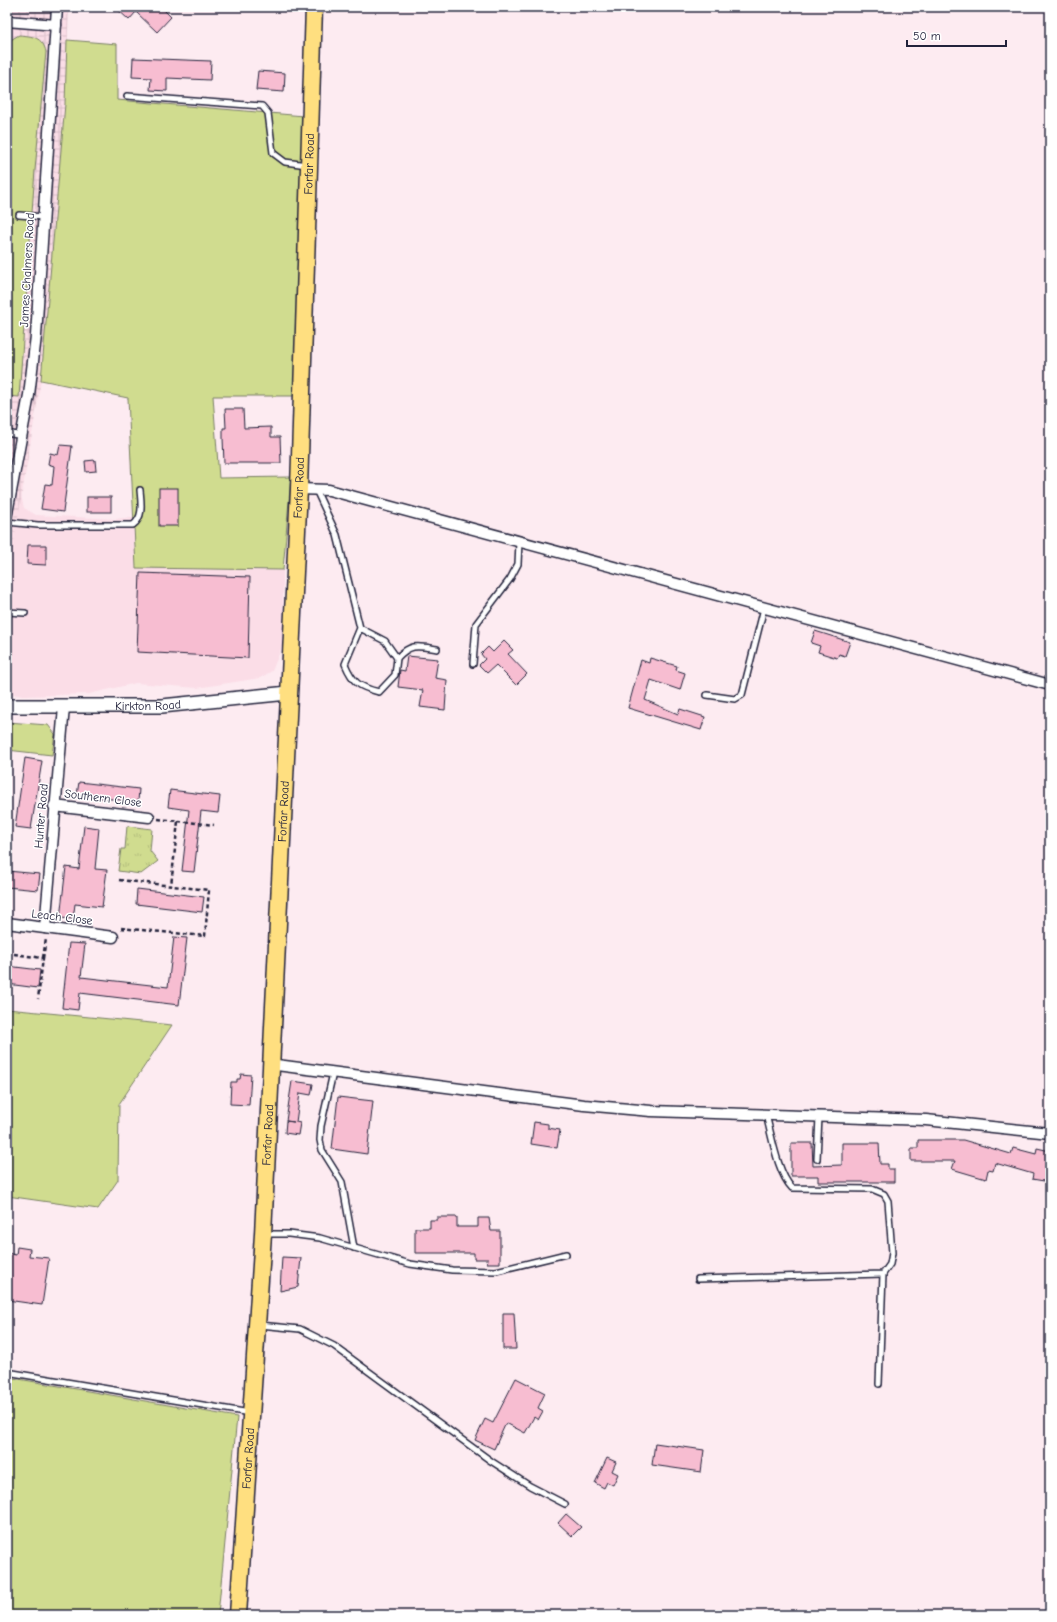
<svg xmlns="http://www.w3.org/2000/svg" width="1057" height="1622" font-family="'Comic Neue',sans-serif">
<defs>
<pattern id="industrial-grid" width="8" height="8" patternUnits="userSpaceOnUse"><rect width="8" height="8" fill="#fbdde7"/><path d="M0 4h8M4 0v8" fill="none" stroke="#d7bdc7"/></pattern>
<pattern id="park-tufts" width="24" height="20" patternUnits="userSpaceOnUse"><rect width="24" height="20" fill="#d0dc8f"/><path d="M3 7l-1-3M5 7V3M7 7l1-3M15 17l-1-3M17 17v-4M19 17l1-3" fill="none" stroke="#b2bc7c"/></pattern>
</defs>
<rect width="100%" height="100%" fill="#fdebf1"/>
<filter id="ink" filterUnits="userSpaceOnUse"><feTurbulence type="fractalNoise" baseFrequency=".025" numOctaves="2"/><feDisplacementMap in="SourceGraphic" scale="8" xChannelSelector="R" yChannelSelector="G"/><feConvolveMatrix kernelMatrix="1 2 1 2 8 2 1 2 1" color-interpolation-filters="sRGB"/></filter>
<g filter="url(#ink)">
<!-- built -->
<path fill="#fbdde7" d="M 21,495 L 24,508 L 36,515 L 115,519 L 133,517 L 136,568 L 283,570 L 283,644 L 272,671 L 260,678 L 197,688 L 136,683 L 89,694 L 24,696 L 7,693 L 7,583 Z"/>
<!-- industrial -->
<path fill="url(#industrial-grid)" d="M 7,7 L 69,7 L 65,104 L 41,380 L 7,583 Z"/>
<!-- grass -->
<g fill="#d0dc8f" stroke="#797f65">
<path d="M 19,35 C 32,36 43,37 46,52 L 35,170 L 19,397 L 7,396 L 7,146 L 11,70 L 7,70 L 7,42 Z"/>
<path d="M 67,40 L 117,44 L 117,100 L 304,116 L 294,396 L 213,396 L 219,478 L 291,477 L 283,570 L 136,568 L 128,398 L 41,380 L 65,104 Z"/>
<path d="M 7,722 L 48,725 L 55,734 L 52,755 L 7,750 Z"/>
<path d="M 7,1009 L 172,1025 L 119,1104 L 118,1180 L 98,1209 L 7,1196 Z"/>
<path d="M 7,1377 L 237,1417 L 218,1615 L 7,1615 Z"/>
</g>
<!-- park -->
<path fill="url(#park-tufts)" stroke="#797f65" d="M 127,826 L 152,829 L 150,851 L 158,861 L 141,874 L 118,871 L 121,849 L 125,849 Z"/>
<!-- building -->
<g fill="#f7bdd1" stroke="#22223b">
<path d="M 115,7 L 161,7 L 171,17 L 157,32 L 136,12 L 129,20 Z"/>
<path d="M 133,58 L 211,61 L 210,80 L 167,78 L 167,91 L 150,90 L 151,78 L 132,77 Z"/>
<path d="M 258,71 L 285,73 L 284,92 L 256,90 Z"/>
<path d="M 225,409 L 243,409 L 244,428 L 271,427 L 271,437 L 280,437 L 281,463 L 224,463 L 223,438 L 223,428 L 226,428 Z"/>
<path d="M 60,445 L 72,446 L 63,512 L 41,509 L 45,484 L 52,485 L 54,466 L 48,464 L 50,453 L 58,455 Z"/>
<path d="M 95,460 L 96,471 L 86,472 L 85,461 Z"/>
<rect x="159" y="488" width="19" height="38"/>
<rect x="87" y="497" width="24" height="15"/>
<path d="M 28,545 L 46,545 L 46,565 L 27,564 Z"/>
<path d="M 140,573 L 250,577 L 248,658 L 137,652 Z"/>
<path d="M 815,631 L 850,642 L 845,656 L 839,654 L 837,658 L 818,652 L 820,646 L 811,643 Z"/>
<path d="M 504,641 L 513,650 L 508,654 L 527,674 L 516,685 L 496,665 L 487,673 L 479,665 L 485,659 L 481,654 L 488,647 L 493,652 Z"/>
<path d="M 407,656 L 438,659 L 435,678 L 447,680 L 445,710 L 420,707 L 423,690 L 398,687 L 400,670 L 405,671 Z"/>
<path d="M 650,658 L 677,666 L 676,670 L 685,673 L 680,690 L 651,680 L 645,700 L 678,714 L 680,709 L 705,717 L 701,730 L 628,708 L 641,660 L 649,663 Z"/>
<path d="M 25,758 L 42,761 L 31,829 L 15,827 Z"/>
<path d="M 79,782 L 139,789 L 138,802 L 77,795 Z"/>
<path d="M 170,790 L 220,796 L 218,813 L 201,811 L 194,872 L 182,871 L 189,810 L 168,807 Z"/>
<path d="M 84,826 L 99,828 L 95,869 L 107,870 L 102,907 L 75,904 L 73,919 L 60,918 L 66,867 L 79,869 Z"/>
<path d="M 7,871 L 40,874 L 38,890 L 7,887 Z"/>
<path d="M 137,889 L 204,897 L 202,912 L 136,904 Z"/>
<path d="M 174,937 L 187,938 L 179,1005 L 80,993 L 78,1010 L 62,1008 L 69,943 L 85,944 L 81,977 L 168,987 Z"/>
<path d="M 7,966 L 40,970 L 38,988 L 7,984 Z"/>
<path d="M 241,1074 L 251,1075 L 249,1105 L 230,1104 L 231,1082 L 237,1082 L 237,1079 L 240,1079 Z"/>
<path d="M 292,1081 L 313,1084 L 311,1095 L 300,1093 L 296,1122 L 300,1123 L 298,1135 L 285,1133 L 286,1121 L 294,1122 L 286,1121 Z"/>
<path d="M 338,1097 L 373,1101 L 367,1154 L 332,1149 Z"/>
<path d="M 534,1122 L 548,1124 L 548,1128 L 560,1130 L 557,1148 L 531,1144 Z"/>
<path d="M 918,1140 L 963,1140 L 1011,1154 L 1013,1148 L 1036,1154 L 1037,1148 L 1050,1151 L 1050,1182 L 1032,1179 L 1033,1174 L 995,1163 L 993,1171 L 988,1170 L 986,1179 L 952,1169 L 955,1161 L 911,1161 L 911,1148 L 918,1148 Z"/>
<path d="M 791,1143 L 812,1143 L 813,1166 L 842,1165 L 842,1143 L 879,1143 L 880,1164 L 888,1164 L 888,1169 L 894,1169 L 894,1182 L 818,1182 L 818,1176 L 791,1176 Z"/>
<path d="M 437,1217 L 457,1217 L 457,1227 L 478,1227 L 478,1218 L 489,1218 L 491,1231 L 500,1231 L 500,1263 L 487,1263 L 488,1259 L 474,1259 L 474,1253 L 415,1253 L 415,1228 L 430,1228 L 430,1220 L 437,1220 Z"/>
<path d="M 17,1247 L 30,1249 L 29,1256 L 49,1258 L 42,1305 L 7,1300 L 9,1271 L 7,1270 L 7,1253 L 16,1255 Z"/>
<path d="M 282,1257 L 301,1258 L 298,1287 L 280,1291 Z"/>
<path d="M 503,1313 L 514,1313 L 516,1349 L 503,1349 Z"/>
<path d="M 516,1378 L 545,1393 L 538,1408 L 543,1411 L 538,1420 L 534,1417 L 525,1433 L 506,1423 L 494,1449 L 475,1440 L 485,1419 L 493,1423 Z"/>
<path d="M 655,1443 L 704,1450 L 701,1472 L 652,1465 Z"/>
<path d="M 607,1458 L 616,1462 L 612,1471 L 618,1474 L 613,1485 L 607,1482 L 604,1488 L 595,1483 Z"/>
<path d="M 566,1514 L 581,1527 L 572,1536 L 558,1523 Z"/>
</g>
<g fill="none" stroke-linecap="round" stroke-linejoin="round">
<defs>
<g id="service">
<path d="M 127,96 L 262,106 L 268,113 L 273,153 L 285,162 L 307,165"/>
<path d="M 19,215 L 43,217"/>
<path d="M 7,433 L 22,436"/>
<path d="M 316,490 L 337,535 L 360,628 L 385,641 L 397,658 L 395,675 L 379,692 C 359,687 353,683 345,664 L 360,628"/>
<path d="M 7,522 L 38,525 L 133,525 C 144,517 141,502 140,490"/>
<path d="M 7,612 L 25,613"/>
<path d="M 397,658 C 411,643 418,646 437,649"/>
<path d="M 473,664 L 476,624 L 510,579 L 518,564 L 519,542"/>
<path d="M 707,695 L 735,699 L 742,695 L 764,608"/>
<path d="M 333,1073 L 321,1126 L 320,1140 L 322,1150 L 342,1182 L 354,1248"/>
<path d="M 817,1159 L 819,1117"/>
<path d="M 266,1234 L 289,1234 L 320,1238 L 410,1264 L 452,1270 L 496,1271 L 566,1254"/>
<path d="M 698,1279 L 883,1274 L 890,1264 L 892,1253 L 888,1201 L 884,1194 L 872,1189 L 792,1188 C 777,1172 772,1136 766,1115"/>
<path d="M 260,1325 L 300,1329 L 334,1346 L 491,1461 L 530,1486 L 565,1504"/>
<path d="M 7,1372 L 250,1413"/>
<path d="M 879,1384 L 883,1274"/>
</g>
<g id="minor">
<path d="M 7,21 L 56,25"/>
<path d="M 299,489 L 329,490 L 1050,685"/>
<path d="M 7,513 L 29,395 L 36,336 L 57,7"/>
<path d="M 54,806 L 149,817"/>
<path d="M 7,923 L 113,937"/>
<path d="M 45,928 L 64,707"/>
<path d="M 269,1064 L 584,1105 L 651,1111 L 926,1120 L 1050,1133"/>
</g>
<g id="tertiary">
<path id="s1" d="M 7,706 L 162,706 L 288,693"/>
</g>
<g id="primary">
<path id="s2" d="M 238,1615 L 263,1234 L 299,489 L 314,7"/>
</g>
</defs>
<!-- service casing -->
<use href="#service" stroke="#22223b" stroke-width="8"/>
<!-- minor casing -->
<use href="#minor" stroke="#22223b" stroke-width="13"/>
<!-- tertiary casing -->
<use href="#tertiary" stroke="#22223b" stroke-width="16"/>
<!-- primary casing -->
<use href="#primary" stroke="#22223b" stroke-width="19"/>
<!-- path -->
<g stroke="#22223b" stroke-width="2.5" stroke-dasharray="4 3" stroke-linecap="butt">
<path d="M 158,819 L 178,821 L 171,886"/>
<path d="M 178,821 L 214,825"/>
<path d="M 119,880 L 209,890 L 205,936 L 120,928"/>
<path d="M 7,953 L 43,958 L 38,999"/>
<path d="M 43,958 L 46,939"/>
</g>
<!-- service -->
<use href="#service" stroke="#fff" stroke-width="5"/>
<!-- minor -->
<use href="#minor" stroke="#fff" stroke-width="10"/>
<!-- tertiary -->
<use href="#tertiary" stroke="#fff" stroke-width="13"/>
<!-- primary -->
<use href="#primary" stroke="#ffdf80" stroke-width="16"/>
</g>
</g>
<g text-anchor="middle" stroke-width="3" stroke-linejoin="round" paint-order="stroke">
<!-- street labels -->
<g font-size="12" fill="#22223b" stroke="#fff">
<text dy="4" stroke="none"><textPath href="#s2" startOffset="1453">Forfar Road</textPath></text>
<text transform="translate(27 270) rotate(-87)" y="4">James Chalmers Road</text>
<text dy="4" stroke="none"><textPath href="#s2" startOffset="1129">Forfar Road</textPath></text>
<text dy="4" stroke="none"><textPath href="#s1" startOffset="141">Kirkton Road</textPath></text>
<text transform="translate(103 798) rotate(7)" y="4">Southern Close</text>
<text dy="4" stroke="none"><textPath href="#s2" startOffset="805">Forfar Road</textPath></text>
<text transform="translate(41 816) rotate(-85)" y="4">Hunter Road</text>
<text transform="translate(62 917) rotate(7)" y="4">Leach Close</text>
<text dy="4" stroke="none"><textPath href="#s2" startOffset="481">Forfar Road</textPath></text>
<text dy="4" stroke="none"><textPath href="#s2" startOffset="157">Forfar Road</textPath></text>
</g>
</g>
<!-- margin -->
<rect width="1057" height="1622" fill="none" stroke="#fff" stroke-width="24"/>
<rect x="12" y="12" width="1033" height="1598" fill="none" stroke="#22223b" stroke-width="1.5" filter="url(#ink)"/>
<!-- scale -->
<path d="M907 40v6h99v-6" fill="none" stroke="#22223b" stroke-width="2"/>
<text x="913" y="40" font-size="12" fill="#22223b" stroke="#ffffff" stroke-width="3" paint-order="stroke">50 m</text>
</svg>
